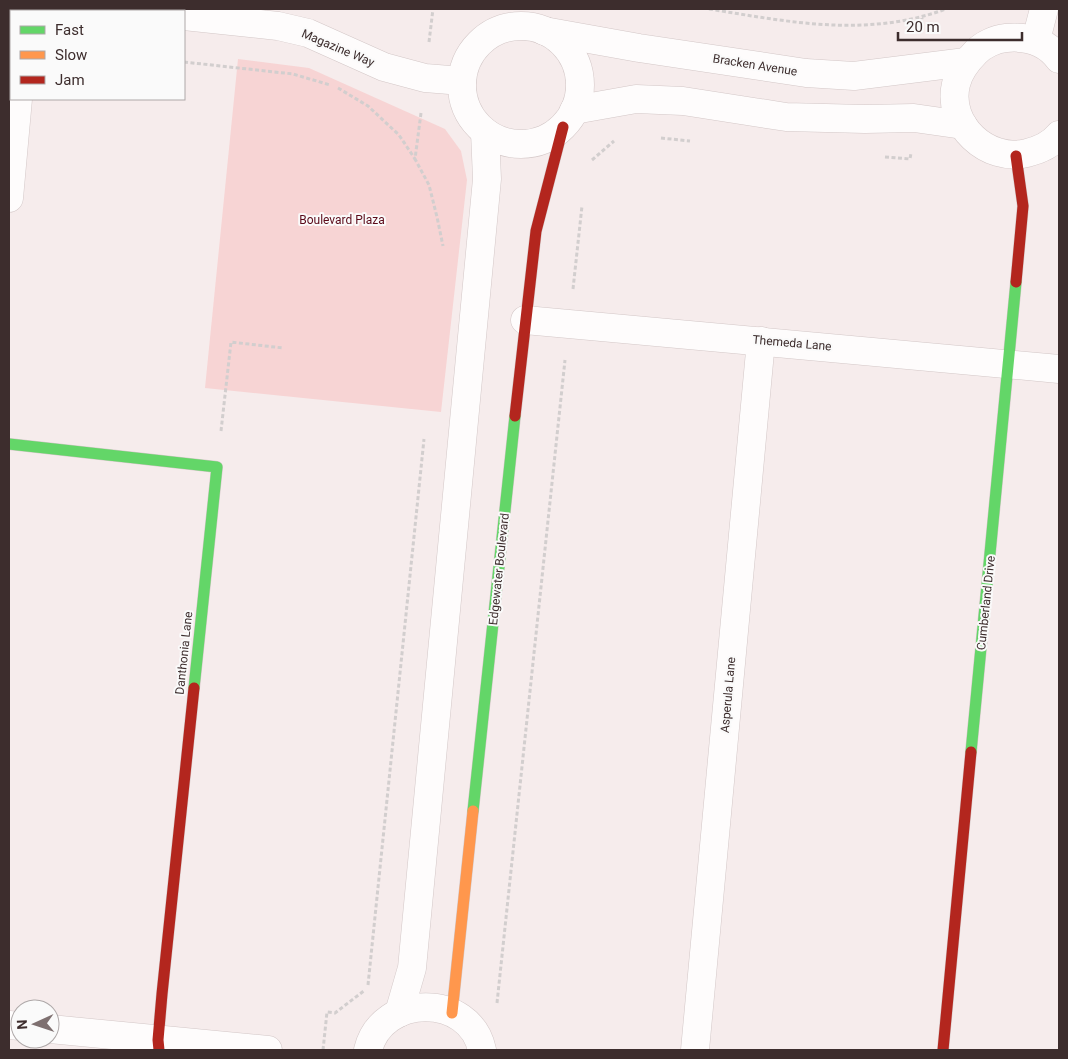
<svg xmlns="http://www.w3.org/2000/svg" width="1068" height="1059" font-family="Roboto,sans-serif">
<rect width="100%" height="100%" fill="#f6ecec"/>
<!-- green -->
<path fill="#f7d4d4" d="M 238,59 L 309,68 L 445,129 L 461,151 L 467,180 L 441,412 L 205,388 Z"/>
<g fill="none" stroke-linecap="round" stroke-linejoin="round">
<defs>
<g id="street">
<path d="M 104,9 L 130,11"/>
<path d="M 56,11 L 57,9"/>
<path d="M 184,16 L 278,26 L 308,33 L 384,67 L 425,78 L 462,81"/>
<circle cx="521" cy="85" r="59"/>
<path d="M 9,28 L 11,29"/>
<path d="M 544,31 L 639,48 L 806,73 L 854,76 L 966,62"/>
<path d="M 1036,40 L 1044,9"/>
<path d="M 1059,59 C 1046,41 1027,36 1006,38 C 995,39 983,45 976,52 C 967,61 959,71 956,84 C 946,125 988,163 1027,153 C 1039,150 1051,145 1059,135"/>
<path d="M 574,110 L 636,99 L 683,101 L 786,117 L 865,119 L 914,118 L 963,125"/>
<path d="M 9,198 L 18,99"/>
<path d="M 525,320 L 1059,369"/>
<path d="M 399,1013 L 412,968 L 487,179 L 485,132"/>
<path d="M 9,1025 L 20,1026"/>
<path d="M 50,1029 L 268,1050"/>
<path d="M 368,1050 C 382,993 470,993 482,1050"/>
<path d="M 695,1050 L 761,341"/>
</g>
<g id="fast">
<path d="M 9,444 L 217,467 L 194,688"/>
<path d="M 971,752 L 1016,282"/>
<path d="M 473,811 L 515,416"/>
</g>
<path id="slow" d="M 452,1013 L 473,811"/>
<g id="jam">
<path d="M 1016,282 L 1023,206 L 1016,156"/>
<path d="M 515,416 L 536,231 L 563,127"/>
<path d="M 159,1050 L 158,1040 L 162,994 L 194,688"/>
<path d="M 943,1050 L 971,752"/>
</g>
</defs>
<!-- street casing -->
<use href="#street" stroke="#d3c7c7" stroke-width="29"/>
<!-- fast casing -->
<use href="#fast" stroke="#d3c7c7" stroke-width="12"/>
<!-- slow casing -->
<use href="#slow" stroke="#d3c7c7" stroke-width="12"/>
<!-- jam casing -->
<use href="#jam" stroke="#d3c7c7" stroke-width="12"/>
<!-- path -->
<g stroke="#d2cece" stroke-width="3" stroke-dasharray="4 2.5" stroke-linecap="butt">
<path d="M 709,9 C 790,22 867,38 946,9"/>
<path d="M 921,32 L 922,18"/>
<path d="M 429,42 L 433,9"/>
<path d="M 184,62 L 293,74 L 330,85"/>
<path d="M 338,88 L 368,106 L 399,135 L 415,159"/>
<path d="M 421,113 L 415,159 L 429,185 L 437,217 L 443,246"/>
<path d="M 661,138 L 690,141"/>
<path d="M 885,157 L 910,159 L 911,153"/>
<path d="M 592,160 L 614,141"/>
<path d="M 573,289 L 582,206"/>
<path d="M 221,431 L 231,342 L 283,348"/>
<path d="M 368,985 L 424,439"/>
<path d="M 497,1003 L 565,360"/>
<path d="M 323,1050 L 327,1012 L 335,1013 L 365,990"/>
</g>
<!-- street -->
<use href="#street" stroke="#fefcfc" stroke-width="28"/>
<!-- fast -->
<use href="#fast" stroke="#63d668" stroke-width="11"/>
<!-- slow -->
<use href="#slow" stroke="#ff974d" stroke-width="11"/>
<!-- jam -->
<use href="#jam" stroke="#b3261e" stroke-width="11"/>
</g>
<g text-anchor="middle" stroke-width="4" stroke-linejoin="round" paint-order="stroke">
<!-- street labels -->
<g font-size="12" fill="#3d2d2d" stroke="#fafafa">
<text transform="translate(338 48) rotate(23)" y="4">Magazine Way</text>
<text transform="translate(755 65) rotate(9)" y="4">Bracken Avenue</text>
<text transform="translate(792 343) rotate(5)" y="4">Themeda Lane</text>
<text transform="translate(499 569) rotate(-84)" y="4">Edgewater Boulevard</text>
<text transform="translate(986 603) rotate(-84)" y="4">Cumberland Drive</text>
<text transform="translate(184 653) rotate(-84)" y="4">Danthonia Lane</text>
<text transform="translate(728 695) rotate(-85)" y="4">Asperula Lane</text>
</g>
<!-- park labels -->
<g font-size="12" fill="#5b0a19" stroke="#fafafa">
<text x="342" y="224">Boulevard Plaza</text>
</g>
</g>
<!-- border -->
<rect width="1068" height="1059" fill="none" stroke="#3d2d2d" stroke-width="20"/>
<!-- legend -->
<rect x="10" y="10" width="175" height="90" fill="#fafafa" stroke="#aea8a8"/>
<rect x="20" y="26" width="25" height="8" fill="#63d668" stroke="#aea8a8"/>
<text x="55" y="35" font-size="15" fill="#3d2d2d">Fast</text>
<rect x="20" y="51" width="25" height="8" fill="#ff974d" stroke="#aea8a8"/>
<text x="55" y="60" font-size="15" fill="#3d2d2d">Slow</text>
<rect x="20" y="76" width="25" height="8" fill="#b3261e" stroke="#aea8a8"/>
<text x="55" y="85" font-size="15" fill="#3d2d2d">Jam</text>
<!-- north arrow -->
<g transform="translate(35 1024) rotate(267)"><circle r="24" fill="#fafafa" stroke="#aea8a8"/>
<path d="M0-4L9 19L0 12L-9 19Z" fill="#7e7070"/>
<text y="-8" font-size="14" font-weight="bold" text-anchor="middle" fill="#3d2d2d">N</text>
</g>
<!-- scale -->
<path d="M898 32v8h124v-8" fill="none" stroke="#3d2d2d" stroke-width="2.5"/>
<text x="906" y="32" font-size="15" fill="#3d2d2d" stroke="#fafafa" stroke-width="4" paint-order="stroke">20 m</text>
</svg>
